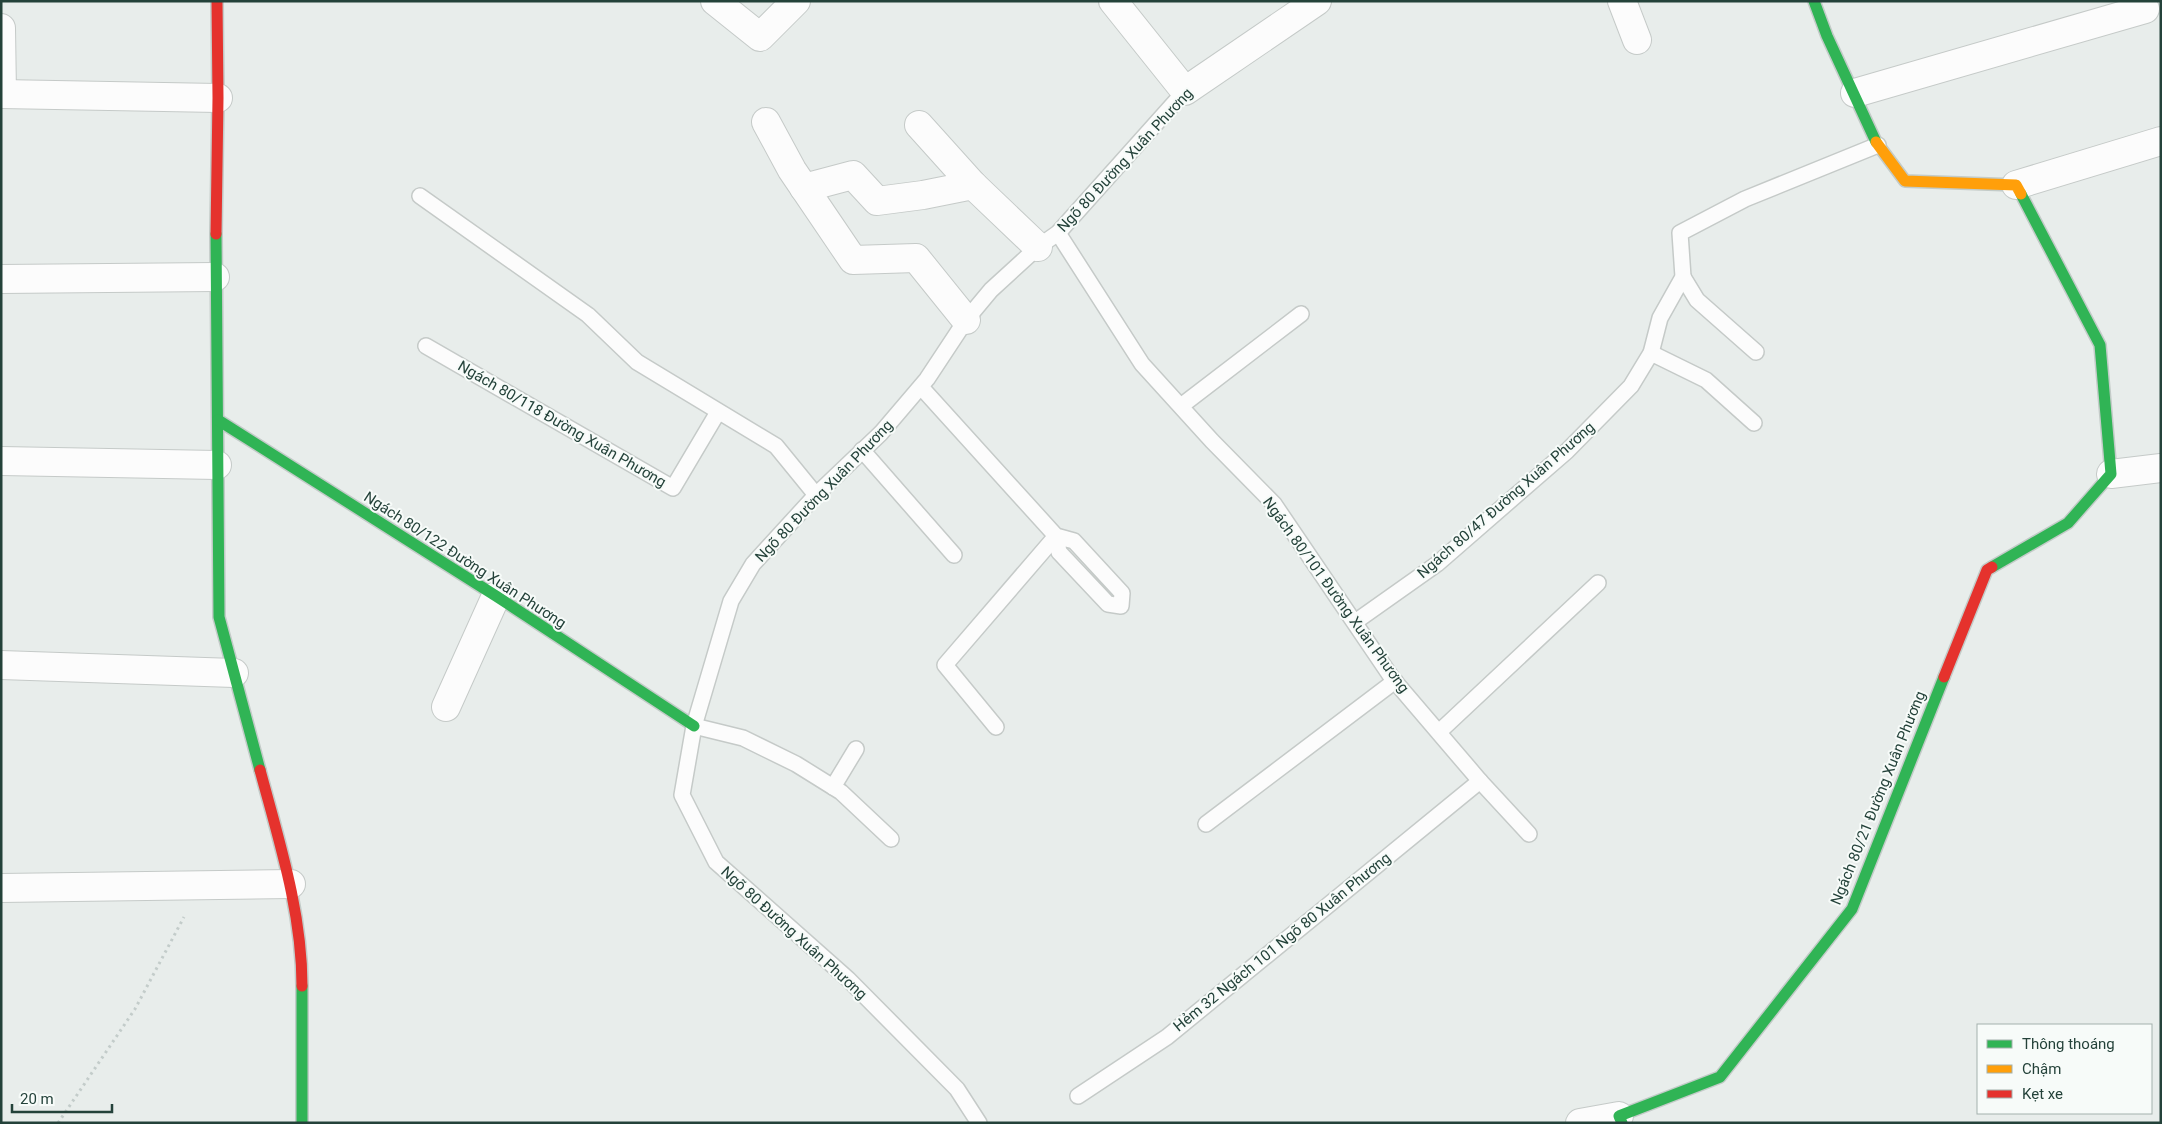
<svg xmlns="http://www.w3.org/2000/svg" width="2162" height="1124" font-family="Roboto,sans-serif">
<rect width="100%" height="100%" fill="#e8edeb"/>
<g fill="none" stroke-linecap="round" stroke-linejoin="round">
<defs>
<g id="lane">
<path d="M 420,196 L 588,315 L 637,362 L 776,446 L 816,495"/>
<path d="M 1058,233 L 1142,364 L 1212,441 L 1274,504 L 1392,678 L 1480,781 L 1529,834"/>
<path d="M 1683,277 L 1697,300 L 1756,352"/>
<path d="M 426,346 L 673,488 L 718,412"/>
<path d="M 1651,353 L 1706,380 L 1754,423"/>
<path d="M 921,387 L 1056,536 L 1074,541 L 1122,593 L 1121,606 L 1108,604 L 1059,552 L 1056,536"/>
<path d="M 1181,406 L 1301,314"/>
<path d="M 862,450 L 954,555"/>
<path d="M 1355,622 L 1437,564 L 1567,451 L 1631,386 L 1651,353 L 1660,318 L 1683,277 L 1680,233 L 1745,199 L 1878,145"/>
<path d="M 694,726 L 743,738 L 796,764 L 841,792 L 891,839"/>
<path d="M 996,727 L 945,665 L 1056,536"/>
<path d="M 1439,732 L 1598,583"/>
<path d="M 833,787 L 856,749"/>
<path d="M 1206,824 L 1395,681"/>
<path d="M 1078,1096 L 1167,1037 L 1480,781"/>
<path d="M 979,1123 L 957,1089 L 848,979 L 716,862 L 682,795 L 694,726 L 731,601 L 753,564 L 816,495 L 881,433 L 927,379 L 966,320 L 991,290 L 1038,247 L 1058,233 L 1185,91"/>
</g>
<g id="street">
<path d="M 715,1 L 760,37 L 796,1"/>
<path d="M 1113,1 L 1185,91 L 1317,1"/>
<path d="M 1622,1 L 1637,40"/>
<path d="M 1,28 L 2,94"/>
<path d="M 1855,93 L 2145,9"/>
<path d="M 1,94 L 218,98"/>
<path d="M 766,122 L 792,170 L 853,260 L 916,258 L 966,320"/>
<path d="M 919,125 L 973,185 L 1038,247"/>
<path d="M 2016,185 L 2161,141"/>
<path d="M 804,188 L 853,175 L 877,201 L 923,195 L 973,185"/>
<path d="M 1,279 L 215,277"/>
<path d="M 1,461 L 217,465"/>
<path d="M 2111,474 L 2161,468"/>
<path d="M 1,665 L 234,673"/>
<path d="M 446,707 L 496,596"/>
<path d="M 1,888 L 291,884"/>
<path d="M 1580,1123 L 1619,1116"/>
</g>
<g id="fast">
<path d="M 1814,1 L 1827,36 L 1876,142"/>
<path d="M 216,234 L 219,617 L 260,770"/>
<path d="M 218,420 L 496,596 L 694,726"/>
<path d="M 1992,567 L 2068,523 L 2111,474 L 2100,345 L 2021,194"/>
<path d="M 302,986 L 302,1123"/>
<path d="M 1622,1123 L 1619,1116 L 1720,1077 L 1852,909 L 1944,677"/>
</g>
<path id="slow" d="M 1876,142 L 1905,181 L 2016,185 L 2021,194"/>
<g id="jam">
<path d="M 216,234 L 218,98 L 217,1"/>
<path d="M 1944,677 L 1987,570 L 1992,567"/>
<path d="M 260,770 C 279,841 302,912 302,986"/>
</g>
</defs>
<!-- lane casing -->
<use href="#lane" stroke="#c5cac8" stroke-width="18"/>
<!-- street casing -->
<use href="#street" stroke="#c5cac8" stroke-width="30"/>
<!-- fast casing -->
<use href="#fast" stroke="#c3cbc8" stroke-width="14"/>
<!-- slow casing -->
<use href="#slow" stroke="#c3cbc8" stroke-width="14"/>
<!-- jam casing -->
<use href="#jam" stroke="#c3cbc8" stroke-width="14"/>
<!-- path -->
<path stroke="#c3ccca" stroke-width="3" stroke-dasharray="2.5 4" stroke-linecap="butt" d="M 58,1123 L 135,1009 L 184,917"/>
<!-- lane -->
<use href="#lane" stroke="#fcfcfc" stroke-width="15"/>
<!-- street -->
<use href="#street" stroke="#fcfcfc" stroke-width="28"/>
<!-- fast -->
<use href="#fast" stroke="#30b455" stroke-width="11"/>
<!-- slow -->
<use href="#slow" stroke="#ff9f0a" stroke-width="11"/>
<!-- jam -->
<use href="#jam" stroke="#e5322d" stroke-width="11"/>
</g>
<g text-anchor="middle" stroke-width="4" stroke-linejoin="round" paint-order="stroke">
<!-- street labels -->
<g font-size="15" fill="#24423a" stroke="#f7fbf9">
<text transform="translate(1125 160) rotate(-47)" y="5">Ngõ 80 Đường Xuân Phương</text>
<text transform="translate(562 424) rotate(30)" y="5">Ngách 80/118 Đường Xuân Phương</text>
<text transform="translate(824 491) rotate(-46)" y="5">Ngõ 80 Đường Xuân Phương</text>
<text transform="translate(1506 500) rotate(-41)" y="5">Ngách 80/47 Đường Xuân Phương</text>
<text transform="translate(465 560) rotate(33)" y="5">Ngách 80/122 Đường Xuân Phương</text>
<text transform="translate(1336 595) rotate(54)" y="5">Ngách 80/101 Đường Xuân Phương</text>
<text transform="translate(1878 798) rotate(-68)" y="5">Ngách 80/21 Đường Xuân Phương</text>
<text transform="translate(794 933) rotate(42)" y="5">Ngõ 80 Đường Xuân Phương</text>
<text transform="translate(1282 942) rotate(-39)" y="5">Hẻm 32 Ngách 101 Ngõ 80 Xuân Phương</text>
</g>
</g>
<!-- border -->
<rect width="2162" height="1124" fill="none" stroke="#24423a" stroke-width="5"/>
<!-- legend -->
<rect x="1977" y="1024" width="175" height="90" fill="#f7fbf9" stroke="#a3b1ad"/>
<rect x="1987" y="1040" width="25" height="8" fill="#30b455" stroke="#a3b1ad"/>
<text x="2022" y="1049" font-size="15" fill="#24423a">Thông thoáng</text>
<rect x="1987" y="1065" width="25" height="8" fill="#ff9f0a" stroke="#a3b1ad"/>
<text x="2022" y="1074" font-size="15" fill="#24423a">Chậm</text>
<rect x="1987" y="1090" width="25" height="8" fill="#e5322d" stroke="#a3b1ad"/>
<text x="2022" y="1099" font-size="15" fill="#24423a">Kẹt xe</text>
<!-- scale -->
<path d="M12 1104v8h100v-8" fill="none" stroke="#24423a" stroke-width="2.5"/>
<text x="20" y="1104" font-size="15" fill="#24423a" stroke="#f7fbf9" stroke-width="4" paint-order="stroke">20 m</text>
</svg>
